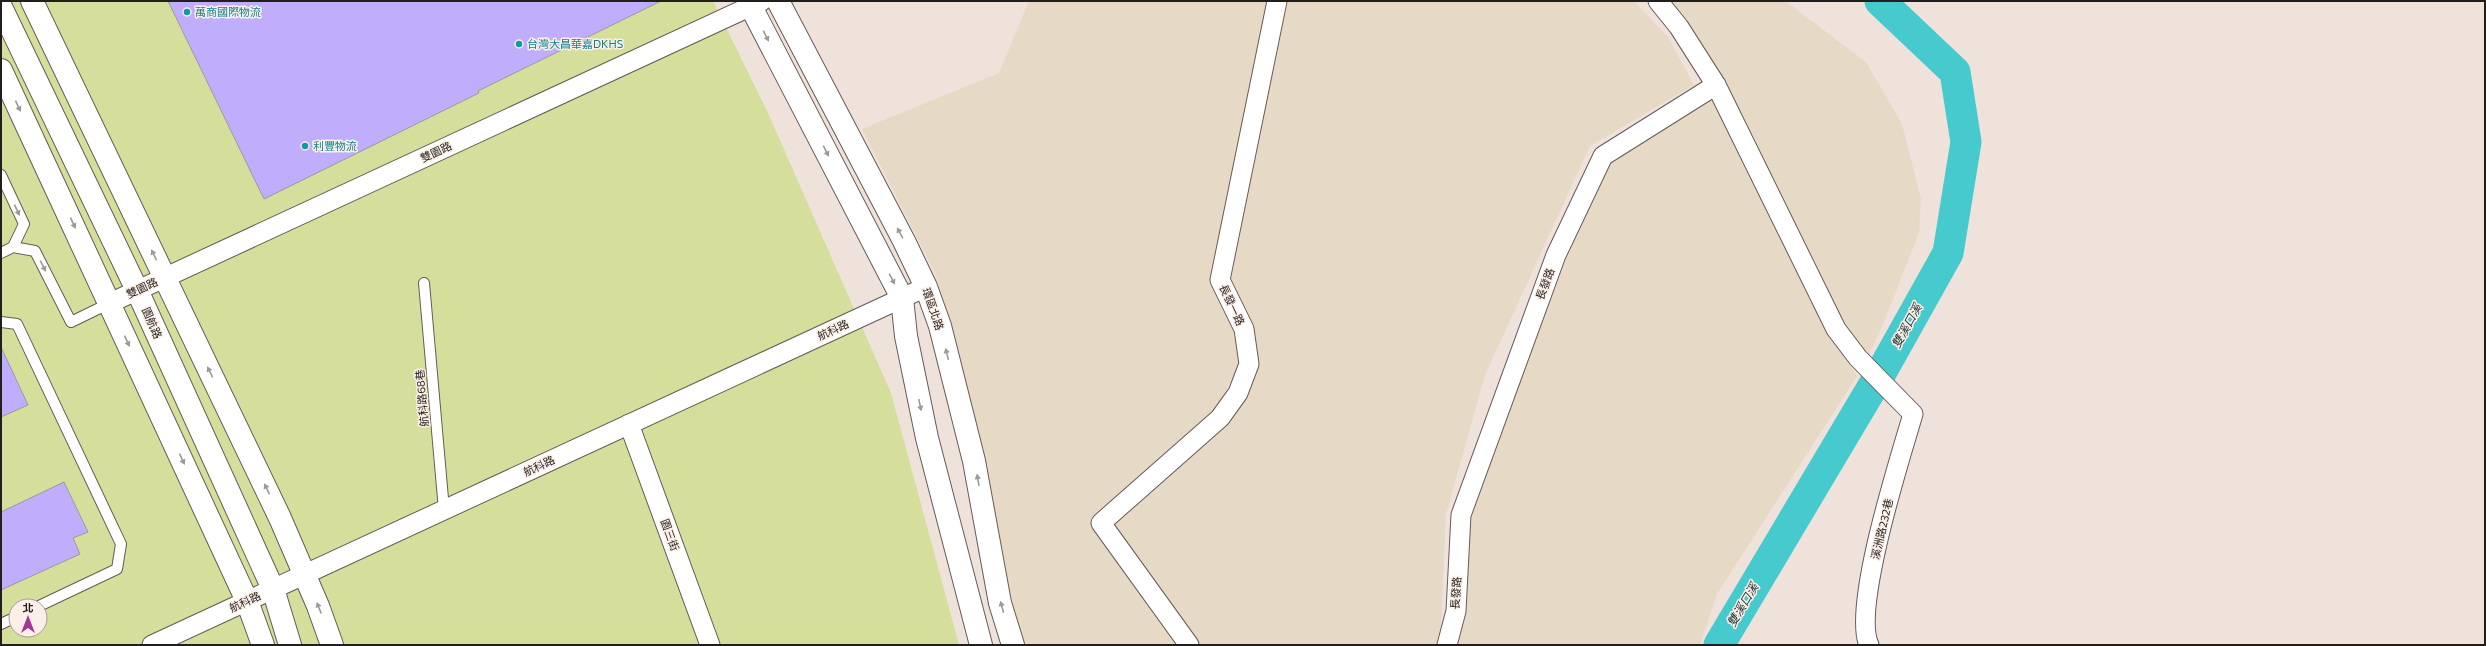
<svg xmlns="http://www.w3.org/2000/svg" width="2486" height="646" font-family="Commissioner,'Noto Sans TC',sans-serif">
<rect width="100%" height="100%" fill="#eee2db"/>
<!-- industrial -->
<g fill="#e6d9c5">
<path d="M 1029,1 L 1269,1 L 1215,262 L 1236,335 L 1239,365 L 1213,415 L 1092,519 L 1184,645 L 1023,645 L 1008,594 L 973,425 L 936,275 L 862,129 L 999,73 Z"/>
<path d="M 1283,1 L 1634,1 L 1668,37 L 1694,85 L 1590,146 L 1485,375 L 1446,514 L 1441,625 L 1436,645 L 1201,645 L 1114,525 L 1223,427 L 1256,372 L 1253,332 L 1230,277 Z"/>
<path d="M 1668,1 L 1785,1 L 1866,62 L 1902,124 L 1921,199 L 1919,233 L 1882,327 L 1867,358 L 1846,329 L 1792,224 L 1757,144 L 1719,73 Z"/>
<path d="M 1713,97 L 1827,333 L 1857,376 L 1717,594 L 1700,645 L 1454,645 L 1471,513 L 1560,272 L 1608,163 Z"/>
</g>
<!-- green -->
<path fill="#d5df9b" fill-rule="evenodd" d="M 1,1 L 713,1 L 768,113 L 891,393 L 959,645 L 1,645 ZM 16,606 L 40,606 L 40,630 L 16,630 Z"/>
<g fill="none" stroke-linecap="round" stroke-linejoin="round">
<!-- river -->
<path stroke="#47cacd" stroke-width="31" d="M 1719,645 L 1882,371 L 1948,253 L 1966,142 L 1955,72 L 1880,1"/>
</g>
<!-- building -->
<g fill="#c0aefd" stroke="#9a98a4">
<path d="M 168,1 L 661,1 L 478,91 L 479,93 L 264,199 Z"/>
<path d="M 1,347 L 28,405 L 1,417 Z"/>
<path d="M 64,482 L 88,532 L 73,538 L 80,554 L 1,590 L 1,512 Z"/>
</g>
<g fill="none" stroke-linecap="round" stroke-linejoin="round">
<defs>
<g id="service">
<path d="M 1,175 L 24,224 L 13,247"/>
<path d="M 1,253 L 13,247 L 35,251 L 71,322 L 110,303"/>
<path d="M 424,283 L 444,510"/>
<path d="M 1,322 L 17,324 L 121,544 L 117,569 L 39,606"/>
<path d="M 1,624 L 16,617"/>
</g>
<g id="minor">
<path d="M 1658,1 L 1679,27 L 1716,85 L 1836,329 L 1858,358 L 1913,414 C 1900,458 1852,608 1869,645"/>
<path d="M 110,303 L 762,1"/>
<path d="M 629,424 L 710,645"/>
<path d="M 152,645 L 926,287"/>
<path d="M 1189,645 L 1101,523 L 1220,418 L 1238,393 L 1249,364 L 1244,329 L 1220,280 L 1277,1"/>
<path d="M 1447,645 L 1456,611 L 1461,515 L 1556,255 L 1603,156 L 1716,85"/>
</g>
<g id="tertiary">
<path d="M 32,1 L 280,518 L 318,606 L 332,645"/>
<path d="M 748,1 L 902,298 L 906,336 L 927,438 L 981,645"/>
<path d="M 778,1 L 904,241 L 926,287 L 940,326 L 974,461 L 1000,603 L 1013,645"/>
<path d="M 1,7 L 137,290 L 273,589 L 290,645"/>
<path d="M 1,70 L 247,601 L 263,645"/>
</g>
</defs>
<!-- service casing -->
<use href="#service" stroke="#665b56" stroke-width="12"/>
<!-- minor casing -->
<use href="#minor" stroke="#665b56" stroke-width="21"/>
<!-- tertiary casing -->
<use href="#tertiary" stroke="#665b56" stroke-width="24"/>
<!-- service -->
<use href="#service" stroke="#fff" stroke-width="10"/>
<!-- minor -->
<use href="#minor" stroke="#fff" stroke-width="19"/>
<!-- tertiary -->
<use href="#tertiary" stroke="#fff" stroke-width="22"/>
</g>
<!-- one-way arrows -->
<defs><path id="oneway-solid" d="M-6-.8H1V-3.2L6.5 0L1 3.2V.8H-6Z"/></defs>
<g fill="#9c9a98">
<use href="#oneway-solid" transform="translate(766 36) rotate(63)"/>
<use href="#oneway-solid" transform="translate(18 106) rotate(65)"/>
<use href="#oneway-solid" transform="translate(826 151) rotate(63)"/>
<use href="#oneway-solid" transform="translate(17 210) rotate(65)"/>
<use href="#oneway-solid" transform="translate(73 223) rotate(65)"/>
<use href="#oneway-solid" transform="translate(900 233) rotate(-118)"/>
<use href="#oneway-solid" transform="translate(154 255) rotate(-116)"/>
<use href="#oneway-solid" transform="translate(43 266) rotate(63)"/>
<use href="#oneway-solid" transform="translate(892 279) rotate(63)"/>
<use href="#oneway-solid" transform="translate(127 341) rotate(65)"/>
<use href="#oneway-solid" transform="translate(947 354) rotate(-104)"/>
<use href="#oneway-solid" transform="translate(210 372) rotate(-116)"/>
<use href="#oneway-solid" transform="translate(920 405) rotate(78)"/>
<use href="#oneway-solid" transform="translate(182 459) rotate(65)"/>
<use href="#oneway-solid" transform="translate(978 480) rotate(-100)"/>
<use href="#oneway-solid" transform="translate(267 489) rotate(-116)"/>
<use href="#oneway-solid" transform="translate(1002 607) rotate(-105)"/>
<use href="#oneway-solid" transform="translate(319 608) rotate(-112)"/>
</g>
<!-- markers -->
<g fill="#0f9aa8" stroke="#fcefe8" stroke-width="1.5">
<circle cx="187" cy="12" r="4"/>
<circle cx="519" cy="44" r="4"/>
<circle cx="305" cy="146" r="4"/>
</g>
<g text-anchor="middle" stroke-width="3" stroke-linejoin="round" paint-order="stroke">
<!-- culture labels -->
<g font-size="11" fill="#0d838f" stroke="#fcefe8" text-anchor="start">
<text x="195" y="16">萬商國際物流</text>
<text x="527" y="48">台灣大昌華嘉DKHS</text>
<text x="313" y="150">利豐物流</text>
</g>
<!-- street labels -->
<g font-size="11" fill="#221e1b" stroke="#fcefe8">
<text transform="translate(436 152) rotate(-25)" y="4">雙園路</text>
<text transform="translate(1545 284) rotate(-70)" y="4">長發路</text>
<text transform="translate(142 288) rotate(-25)" y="4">雙園路</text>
<text transform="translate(1232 305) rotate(65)" y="4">長發一路</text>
<text transform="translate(933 309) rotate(71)" y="4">環區北路</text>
<text transform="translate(152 323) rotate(66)" y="4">園航路</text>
<text transform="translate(833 330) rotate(-25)" y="4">航科路</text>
<text transform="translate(422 398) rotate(-95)" y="4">航科路68巷</text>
<text transform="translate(539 466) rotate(-25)" y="4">航科路</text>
<text transform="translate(1882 529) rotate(-77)" y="4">溪洲路232巷</text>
<text transform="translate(670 535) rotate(70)" y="4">園三街</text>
<text transform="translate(1456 593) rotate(-86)" y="4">長發路</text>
<text transform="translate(245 602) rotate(-25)" y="4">航科路</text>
</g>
<!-- water labels -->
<g font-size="12" font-style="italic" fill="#1c3233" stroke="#fcefe8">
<text transform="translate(1907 326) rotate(-61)" y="4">雙溪口溪</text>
<text transform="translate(1743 605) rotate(-59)" y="4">雙溪口溪</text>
</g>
</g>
<!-- border -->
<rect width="2486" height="646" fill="none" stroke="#221e1b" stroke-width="4"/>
<!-- north arrow -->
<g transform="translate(28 618)"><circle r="19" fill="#fcefe8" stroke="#a59b96"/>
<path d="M0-3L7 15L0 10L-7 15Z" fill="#a43796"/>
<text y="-6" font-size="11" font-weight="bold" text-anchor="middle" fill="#221e1b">北</text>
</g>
</svg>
